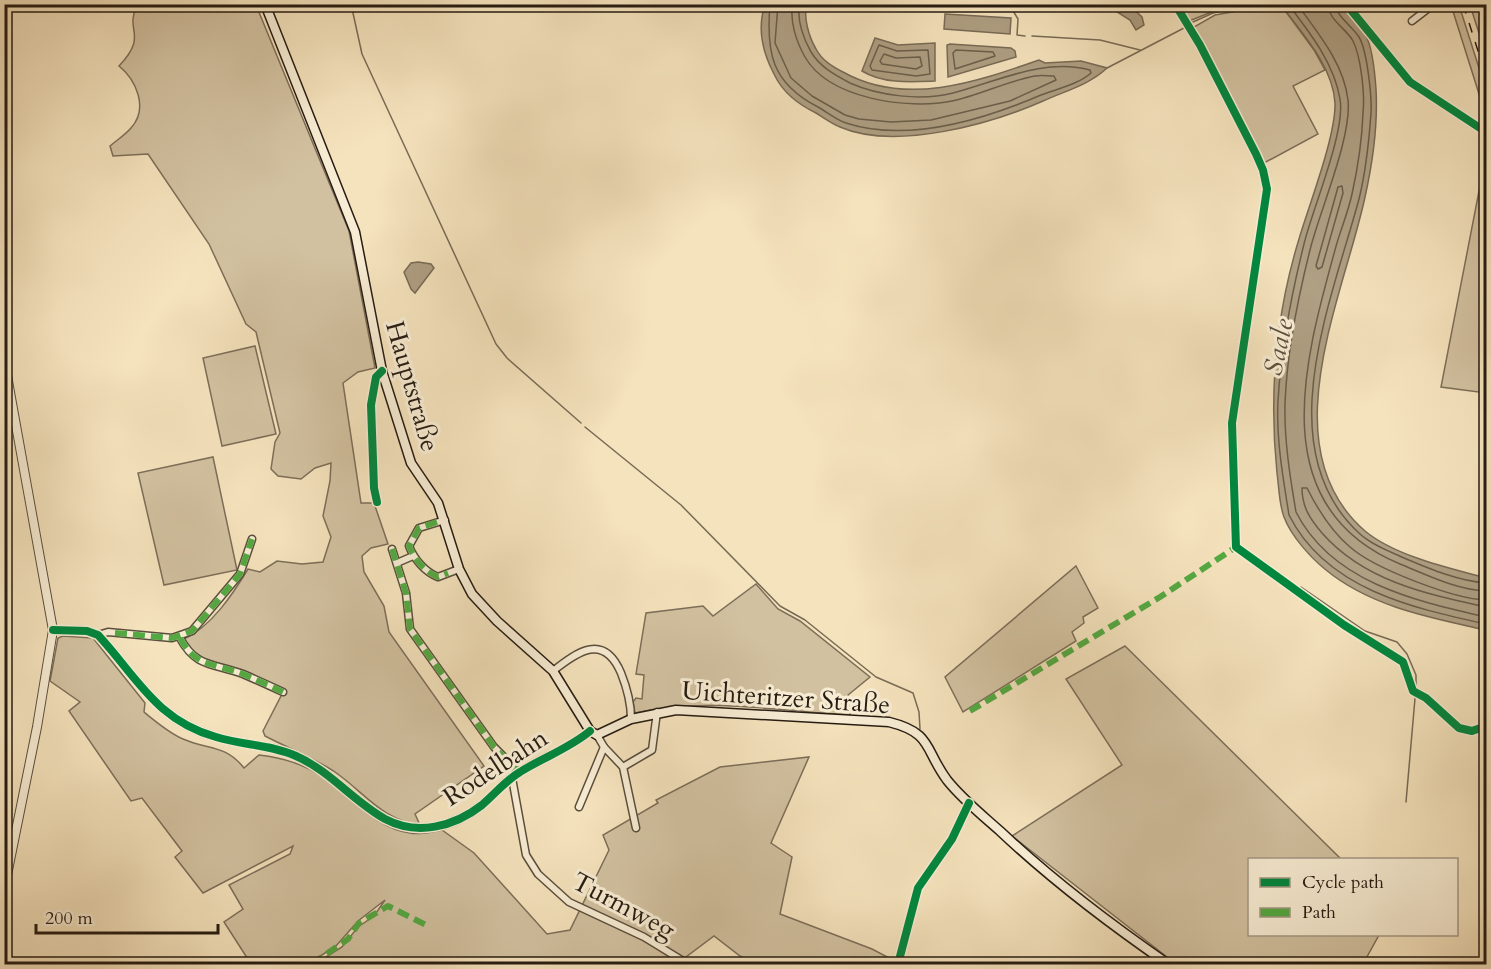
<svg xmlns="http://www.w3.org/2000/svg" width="1491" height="969" font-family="Cardo,serif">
<rect width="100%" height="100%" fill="#f5e3bd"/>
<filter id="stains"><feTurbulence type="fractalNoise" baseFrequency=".00333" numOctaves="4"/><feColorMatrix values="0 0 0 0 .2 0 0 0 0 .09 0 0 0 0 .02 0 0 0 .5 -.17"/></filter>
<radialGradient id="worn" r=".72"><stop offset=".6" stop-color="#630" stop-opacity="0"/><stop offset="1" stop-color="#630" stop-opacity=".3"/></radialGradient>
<!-- green -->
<g fill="#d2c1a0" stroke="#7c6e59" stroke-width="1.5">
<path d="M 137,5 L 256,5 L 349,231 L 375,368 L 358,372 L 343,383 L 361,503 L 374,503 L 388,544 L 371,548 L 362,556 L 364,572 L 384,606 L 389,632 L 484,766 L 415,814 L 420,825 C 382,820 365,793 335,772 C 314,758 288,748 265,736 L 263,731 L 283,692 C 269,686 256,679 243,674 C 218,665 196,666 184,639 C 211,627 233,594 248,569 L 260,572 L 277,561 L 302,564 L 323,562 L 331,537 L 323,516 L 330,481 L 331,463 L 315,468 L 301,479 L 278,476 L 271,469 L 275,442 L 280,433 L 256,332 L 246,324 L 209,244 L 148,154 L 113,156 L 110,146 C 117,140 125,135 131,128 C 149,108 136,80 119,66 C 149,34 124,32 137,5 Z"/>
<path d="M 1179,5 L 1229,5 L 1189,21 Z"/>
<path d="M 1271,5 L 1281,5 L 1314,50 L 1325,70 L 1293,86 L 1318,134 L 1264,163 L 1194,27 L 1215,15 Z"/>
<path d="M 1451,5 L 1459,5 L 1486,90 L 1486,116 Z"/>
<path d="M 1470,5 L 1486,5 L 1486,55 Z"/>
<path d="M 1486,183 L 1486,393 L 1441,387 L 1480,186 Z"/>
<path d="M 255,346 L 276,434 L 222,446 L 203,358 Z"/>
<path d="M 213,457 L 237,570 L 164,585 L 138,473 Z"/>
<path d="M 1076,566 L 1098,608 L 1083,617 L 1084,623 L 1072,632 L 1076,641 L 963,712 L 945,677 Z"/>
<path d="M 756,584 L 778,609 L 800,621 L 870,677 L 848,695 L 850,715 C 780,711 704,697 635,713 L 633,702 L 636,698 L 642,699 L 644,675 L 636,674 L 646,613 L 703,606 L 713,616 Z"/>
<path d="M 63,636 L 93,638 L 145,703 L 144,712 C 156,722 169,733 183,739 C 208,750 225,744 244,768 L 259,755 C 284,758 303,764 325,778 C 351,795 376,829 410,833 C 420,835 432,832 442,830 L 474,853 L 547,934 L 570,930 L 609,850 L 603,835 L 658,803 L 656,800 L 720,767 L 809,757 L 771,843 L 792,857 L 780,914 L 872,949 L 897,962 L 891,964 L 757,964 L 740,956 L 714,936 L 686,957 L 683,964 L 315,964 L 342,947 L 358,927 L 374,916 L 385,900 L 358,921 L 336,946 L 308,964 L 251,964 L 224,922 L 243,909 L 229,885 L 290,854 L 293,846 L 203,893 L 175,857 L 182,851 L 142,798 L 131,801 L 69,711 L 80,702 L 50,681 L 58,638 Z"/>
<path d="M 1125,646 L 1341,859 L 1250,860 L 1250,934 L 1379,935 L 1363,964 L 1176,964 L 1012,836 L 1122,765 L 1066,679 Z"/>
</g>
<!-- water -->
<g fill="#af9f83" stroke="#786b56" stroke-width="1.5">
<path d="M 765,5 L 807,5 C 803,17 809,37 816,49 C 822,60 831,66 843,72 C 905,107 976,82 1039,60 L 1045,63 L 1081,61 L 1107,68 C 1089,85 1065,91 1043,101 C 991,124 895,151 840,127 C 832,124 824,118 816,113 C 798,104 783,93 774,74 C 763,53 757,28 765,5 Z"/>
<path d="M 1106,5 L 1129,5 L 1142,17 L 1144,25 L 1136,30 L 1130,20 Z"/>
<path d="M 1281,5 L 1340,5 C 1348,14 1360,25 1366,36 C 1372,47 1375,75 1376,89 C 1378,125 1373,161 1365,197 C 1344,296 1269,448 1365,531 C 1395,556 1449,568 1486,578 L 1486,630 C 1432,618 1371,607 1326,570 C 1311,558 1291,536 1284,517 C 1279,504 1279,487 1277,473 C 1269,395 1276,314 1299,239 C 1309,205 1336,136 1335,103 C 1333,66 1301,32 1281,5 Z"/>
<path d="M 945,14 L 1011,18 L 1010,34 L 944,29 Z"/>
<path d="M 875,38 L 898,45 L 935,43 L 935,81 C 911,82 883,84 862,71 Z"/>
<path d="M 950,44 L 1011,48 L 1015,51 L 1016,57 L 948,77 L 947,45 Z"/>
<path d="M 418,262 L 431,264 L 434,268 L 415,293 L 411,289 L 404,272 L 411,263 Z"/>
</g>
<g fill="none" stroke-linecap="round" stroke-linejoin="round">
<!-- shore -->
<g stroke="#6a5e4a" stroke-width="1.5">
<path d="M 770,4 C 766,52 771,83 818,107 C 827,112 836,120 846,123 C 907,143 985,119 1041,95 C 1057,89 1079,84 1091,73 L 1090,70 C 1045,57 996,82 953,93 C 921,101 879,96 850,83 C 835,75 820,67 811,52 C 804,40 796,19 800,4"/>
<path d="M 778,4 L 775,43 L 791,78 L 812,96 L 845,115 L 859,119 L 891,122 L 931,120 L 1010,101 L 1056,80 L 1054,76 C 1048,76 1041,75 1035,76 C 1007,81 980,95 952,101 C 908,110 829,99 805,57 C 797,43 789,21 793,4"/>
<path d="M 1288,4 C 1310,33 1334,63 1340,99 C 1346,131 1312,210 1304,244 C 1291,296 1281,348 1278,401 C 1276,438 1283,478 1289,515 C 1326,589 1412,608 1486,624"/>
<path d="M 1297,4 C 1318,33 1344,64 1348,100 C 1352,136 1321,208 1311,246 C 1298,297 1287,351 1285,403 C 1284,439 1290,477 1296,512 C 1332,583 1416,601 1486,617"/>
<path d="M 1328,4 C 1329,21 1346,28 1353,41 C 1361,57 1365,95 1363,113 C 1362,140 1358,167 1352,194 C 1348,213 1340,231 1335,250 C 1304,362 1263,507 1400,564 C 1427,575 1457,590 1486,591"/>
<path d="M 1335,4 C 1337,17 1353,27 1359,37 C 1367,50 1372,97 1371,113 C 1369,141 1366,171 1359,199 C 1332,300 1267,450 1360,534 C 1372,545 1389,551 1404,558 C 1430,569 1458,581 1486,583"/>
<path d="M 879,45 L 897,51 L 928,50 L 930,74 L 916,76 L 872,70 L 870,66 Z"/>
<path d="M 956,50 L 993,52 L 995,56 L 955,69 L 953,53 Z"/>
<path d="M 884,54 L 896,58 L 920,57 L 922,66 L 916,69 L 882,64 L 880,61 Z"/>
<path d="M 1342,186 L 1343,193 L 1322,267 L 1318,269 L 1316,266 L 1338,187 Z"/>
<path d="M 1486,600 C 1454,599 1375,569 1350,547 C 1331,531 1318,510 1307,488 L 1302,488 C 1302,507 1310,519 1322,533 C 1364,581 1426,594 1486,607"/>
</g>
<!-- stream -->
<g stroke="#786b56" stroke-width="1.5">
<path d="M 351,4 L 362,54 L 496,344 L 507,358 L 581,423"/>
<path d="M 1009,4 L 1018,19 L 1017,35 L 1025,36"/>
<path d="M 1193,22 L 1213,13 L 1251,4"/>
<path d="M 1032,36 L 1100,40 L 1140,50"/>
<path d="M 1107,68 L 1184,28"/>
<path d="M 585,427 L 681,505 L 780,606 L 805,620 L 876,677 L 913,693 L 919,712 L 920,729"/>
<path d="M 1301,587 L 1365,631 L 1397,642 L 1407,654 L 1416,675 L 1416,687 L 1406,802"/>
</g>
<defs>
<g id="minor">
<path d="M 1346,4 L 1410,82 L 1486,132"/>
<path d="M 1412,21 L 1434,4"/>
<path d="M 377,502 L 374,488 L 371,405 L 376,377 L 382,371"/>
<path d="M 445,520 L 419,528 L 409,546 C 414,559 425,572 438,577 L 459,569"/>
<path d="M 392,549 L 406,593 L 410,629 L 494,747 L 519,772"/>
<path d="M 397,563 L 413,556"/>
<path d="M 98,635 L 108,632 L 172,638 L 192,631 L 240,574 L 252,539"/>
<path d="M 180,638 C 196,668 214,663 243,674 C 257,680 270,686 283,692"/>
<path d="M 553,671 C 578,651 604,633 621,673 C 627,688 631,702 631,719"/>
<path d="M 597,735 L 604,747 L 623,767 L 636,828"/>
<path d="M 623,767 L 652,750 L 657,712"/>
<path d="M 512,778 L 526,855 L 538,874 L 569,902 L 644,937 L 688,964"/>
<path d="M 579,807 L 604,747"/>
<path d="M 898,964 L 918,888 L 952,839 L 969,803"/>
</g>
<g id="tertiary">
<path d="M 4,359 L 53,630 L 37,727 L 4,890"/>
<path d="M 53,630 L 87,631 L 98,635 C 137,677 156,720 216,737 C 242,745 272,745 296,756 C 330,771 353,801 385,819 C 417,836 454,827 482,805 C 495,794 505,781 520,772 C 542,758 570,748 590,731"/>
</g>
<path id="secondary" d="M 265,4 L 355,232 L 382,371 L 411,463 L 438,503 L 459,569 L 472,594 L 497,621 L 553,671 L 590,731 L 597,735 L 631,719 L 676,710 L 889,722 C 933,733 924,749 947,780 C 962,799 982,815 1000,831 C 1052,880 1110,924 1168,964"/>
</defs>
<!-- minor casing -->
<use href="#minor" stroke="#5a4e3d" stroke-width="9"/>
<!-- tertiary casing -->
<use href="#tertiary" stroke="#5a4e3d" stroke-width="10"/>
<!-- secondary casing -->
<use href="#secondary" stroke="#261c12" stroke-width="11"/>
<!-- minor -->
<use href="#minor" stroke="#f8edd4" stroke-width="6"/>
<!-- tertiary -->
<use href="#tertiary" stroke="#f8edd4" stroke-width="8"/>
<!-- secondary -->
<use href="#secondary" stroke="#f8edd4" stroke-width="8"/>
<!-- rail -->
<path stroke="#261c12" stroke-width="1.5" stroke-dasharray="10 10" stroke-linecap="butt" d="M 1463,4 L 1486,76"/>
<!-- quiet -->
<g stroke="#53a942" stroke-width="6" stroke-dasharray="12 6" stroke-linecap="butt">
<path d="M 437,522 L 419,528 L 409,546 C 414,559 425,572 438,577 L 448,573"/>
<path d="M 392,549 L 406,593 L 410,629 L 494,747 L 519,772"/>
<path d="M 115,633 L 172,638 L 192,631 L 240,574 L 252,539"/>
<path d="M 180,638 C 196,668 214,663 243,674 C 257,680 270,686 283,692"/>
<path d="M 970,711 L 1160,597 L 1236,547"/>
<path d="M 312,964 L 348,939 L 359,923 L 388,906 L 428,926"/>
</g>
<defs>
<g id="cycleway">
<path d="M 1175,4 L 1200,45 L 1256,154 L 1263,170 L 1267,189 L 1232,423 L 1236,547 L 1344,625 L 1403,662 L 1413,691 L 1426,698 L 1459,728 L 1472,731 L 1486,726"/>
<path d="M 1346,4 L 1410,82 L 1486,132"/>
<path d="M 377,502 L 374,488 L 371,405 L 376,377 L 382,371"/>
<path d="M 53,630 L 87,631 L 98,635 C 137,677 156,720 216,737 C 242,745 272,745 296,756 C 330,771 353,801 385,819 C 417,836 454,827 482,805 C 495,794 505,781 520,772 C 542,758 570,748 590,731"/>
<path d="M 898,964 L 918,888 L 952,839 L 969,803"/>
</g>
</defs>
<!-- cycleway casing -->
<use href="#cycleway" stroke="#f8edd4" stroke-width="11"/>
<!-- cycleway -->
<use href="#cycleway" stroke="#00873e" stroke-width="8"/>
</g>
<g text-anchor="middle" stroke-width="6" stroke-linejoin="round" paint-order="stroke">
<!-- street labels -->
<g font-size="26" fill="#261c12" stroke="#f8edd4">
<text transform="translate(413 386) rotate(74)" y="9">Hauptstraße</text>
<text transform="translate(786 697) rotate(4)" y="9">Uichteritzer Straße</text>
<text transform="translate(495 767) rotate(-33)" y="9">Rodelbahn</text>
<text transform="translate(624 905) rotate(28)" y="9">Turmweg</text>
</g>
<!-- water labels -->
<g font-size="27" font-style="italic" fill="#5d503f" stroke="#f8edd4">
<text transform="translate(1278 347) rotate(-78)" y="9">Saale</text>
</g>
</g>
<!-- margin -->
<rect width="1491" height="969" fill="none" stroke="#f5e3bd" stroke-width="24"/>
<rect x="6" y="6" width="1479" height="957" fill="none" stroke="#261c12" stroke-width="3"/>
<rect x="12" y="12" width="1467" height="945" fill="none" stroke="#261c12" stroke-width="1.5"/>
<!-- legend -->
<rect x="1248" y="858" width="210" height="78" fill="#f8edd4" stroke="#a49986" stroke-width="1.5"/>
<rect x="1260" y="878" width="30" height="9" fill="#00873e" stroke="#a49986" stroke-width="1.5"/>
<text x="1302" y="888" font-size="18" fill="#261c12">Cycle path</text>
<rect x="1260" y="908" width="30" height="9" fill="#53a942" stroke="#a49986" stroke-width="1.5"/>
<text x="1302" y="918" font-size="18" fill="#261c12">Path</text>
<!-- scale -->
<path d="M36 924v9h182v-9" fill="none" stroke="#261c12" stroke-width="3"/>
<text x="45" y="924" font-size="18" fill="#261c12" stroke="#f8edd4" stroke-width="4.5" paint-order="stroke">200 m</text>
<rect width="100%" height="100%" filter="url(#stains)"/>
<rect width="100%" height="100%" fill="url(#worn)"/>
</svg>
